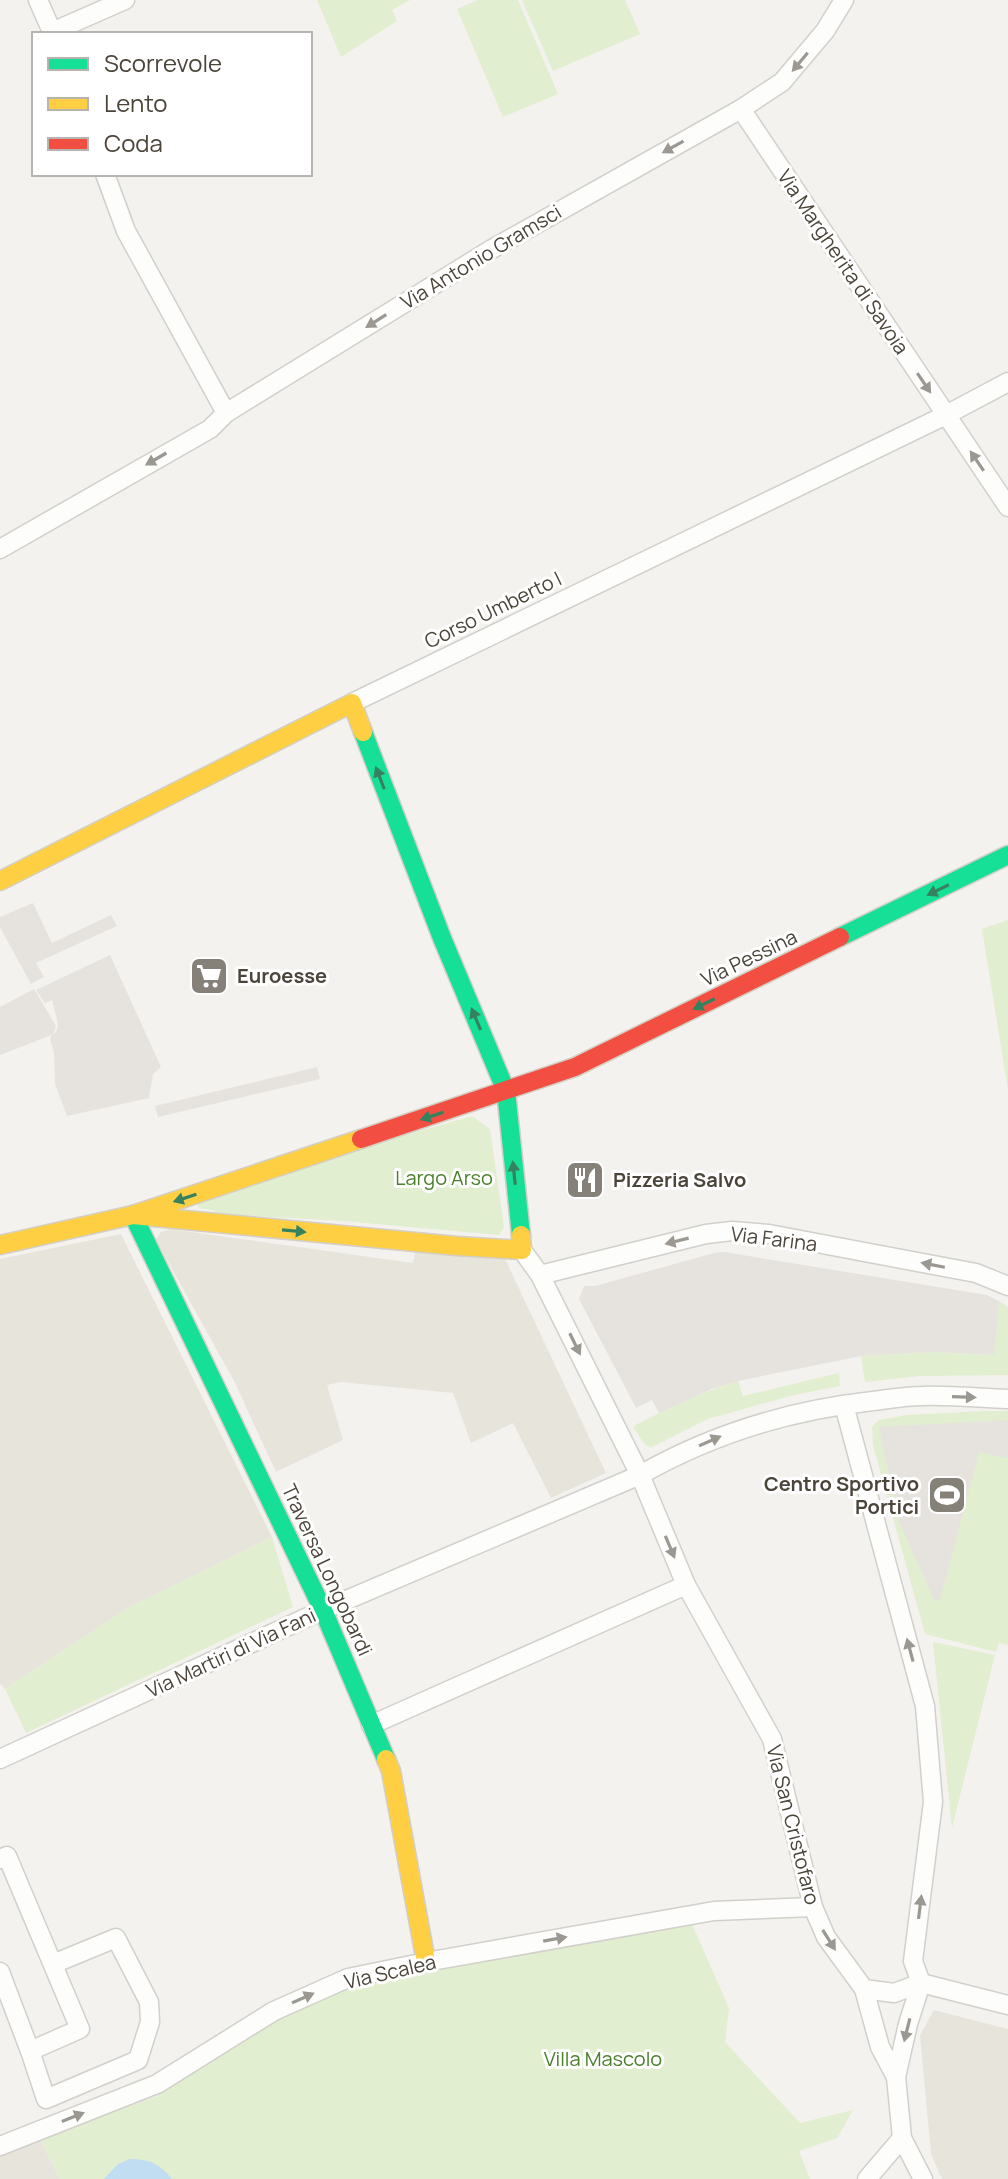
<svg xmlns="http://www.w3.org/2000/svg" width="1008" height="2179" font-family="Manrope,sans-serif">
<rect width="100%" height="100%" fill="#f4f2ee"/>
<!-- residential -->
<g fill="#e7e4dc">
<path d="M 170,1229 L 413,1263 L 415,1252 L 505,1259 L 606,1473 L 551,1498 L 513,1423 L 471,1443 L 453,1393 L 341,1382 L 327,1385 L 343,1440 L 276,1472 L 234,1381 L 156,1240 L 161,1232 Z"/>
<path d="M 121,1234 L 272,1537 L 128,1608 L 5,1689 L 0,1684 L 0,1259 Z"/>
<path d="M 934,2010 L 1008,2029 L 1008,2179 L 942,2179 L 931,2154 L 920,2035 Z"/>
<path d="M 40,2139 L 60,2179 L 0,2179 L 0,2156 Z"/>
</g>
<!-- green -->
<g fill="#e1eecf">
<path d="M 317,0 L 410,0 L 392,10 L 397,21 L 341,57 Z"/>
<path d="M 478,0 L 518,0 L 558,94 L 503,117 L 457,9 Z"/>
<path d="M 522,0 L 625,0 L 640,34 L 553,71 Z"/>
<path d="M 1008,920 L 1008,1090 L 982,929 Z"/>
<path d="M 472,1116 L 490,1129 L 504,1227 L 499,1235 L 343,1221 L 218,1214 L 212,1210 L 199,1208 L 196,1195 Z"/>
<path d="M 999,1301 L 1008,1307 L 1008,1375 L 920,1376 L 865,1382 L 861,1356 L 931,1352 L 993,1355 Z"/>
<path d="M 839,1373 L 840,1386 L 794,1395 L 708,1419 L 652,1447 L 646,1446 L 634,1429 L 634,1426 C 668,1408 702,1392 738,1381 L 743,1396 Z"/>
<path d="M 983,1411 L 1008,1411 L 1008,1645 L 999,1643 L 996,1652 L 925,1634 L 873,1445 L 872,1427 L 879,1420 L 907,1415 Z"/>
<path d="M 272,1537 L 293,1607 L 26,1733 L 5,1689 L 128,1608 Z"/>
<path d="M 933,1642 L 995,1655 L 952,1828 Z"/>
<path d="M 691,1922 L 729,2008 L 725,2042 L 800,2123 L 853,2110 L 837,2138 L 799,2151 L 810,2179 L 60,2179 L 40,2139 L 157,2096 L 256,2030 L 322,1996 L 354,1983 L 411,1975 L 485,1958 Z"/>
</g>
<!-- parking -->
<g fill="#e6e3df">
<path d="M 33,903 L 52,943 L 111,915 L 117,926 L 36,963 L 44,977 L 31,984 L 0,927 L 0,917 Z"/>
<path d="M 110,955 L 161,1067 L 153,1074 L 149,1098 L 67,1116 L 55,1084 L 54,1053 L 50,1038 L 52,1035 L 0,1055 L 0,1007 L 34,989 L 56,1026 L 53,1035 L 57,1030 L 58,1024 L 52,1000 L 45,1003 L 36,990 Z"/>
<path d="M 317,1067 L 320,1079 L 158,1117 L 155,1106 Z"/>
<path d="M 724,1252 L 987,1295 L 999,1301 L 994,1355 L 931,1352 L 861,1356 L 738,1381 L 712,1389 L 659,1413 L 652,1400 L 636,1408 L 579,1299 L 584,1286 L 595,1286 L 714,1253 Z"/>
<path d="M 1008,1420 L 1008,1458 L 979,1452 L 940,1600 L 935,1602 L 898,1519 L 879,1427 Z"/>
</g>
<!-- water -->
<path fill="#c0ddf1" d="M 130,2159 C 150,2159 159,2164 172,2179 L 104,2179 L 118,2164 Z"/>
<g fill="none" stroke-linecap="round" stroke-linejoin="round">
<defs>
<g id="street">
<path d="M 38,0 L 53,34"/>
<path d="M 52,32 L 125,0"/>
<path d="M 741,109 L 1008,507"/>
<path d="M 105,174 L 126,231 L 226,413"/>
<path d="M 0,549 L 210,429 L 226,413 L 492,249 L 741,109 L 782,82 L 825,31 L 844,0"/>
<path d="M 352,703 L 946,415 L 1008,382"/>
<path d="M 522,1250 L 540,1275 L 640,1475 L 686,1585 L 772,1739 L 813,1907 L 826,1937 L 864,1989 L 894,1993 L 921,1983"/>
<path d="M 540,1275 L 706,1234 L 732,1231 L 769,1234 L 976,1273 L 1008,1286"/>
<path d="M 844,1405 L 925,1706 L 933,1802 L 913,1961 L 921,1983"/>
<path d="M 371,1725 L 686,1585"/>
<path d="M 0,1759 L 323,1610 L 640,1475 C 712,1434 791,1410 873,1401 C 889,1399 906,1396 922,1396 C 950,1395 979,1398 1008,1399"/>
<path d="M 0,1859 L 7,1856 L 80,2029 L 30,2051 L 0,1972"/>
<path d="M 921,1983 L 908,2024 L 896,2077 L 902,2138 L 923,2179"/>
<path d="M 921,1983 L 1008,2005"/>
<path d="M 864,1989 L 880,2047 L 896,2077"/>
<path d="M 30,2051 L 46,2099 L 138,2060 L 150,2022 L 149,2002 L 116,1938 L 53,1964"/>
<path d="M 0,2146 L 157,2084 L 274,2011 L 348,1978 L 426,1962 L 714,1911 L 813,1907"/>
<path d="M 867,2179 L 902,2138"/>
</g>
<g id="fast">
<path d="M 363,732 L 442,938 L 506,1091 L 521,1235"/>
<path d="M 840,937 L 1008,855"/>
<path d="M 133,1215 L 323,1610 L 386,1759"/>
</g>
<g id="slow">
<path d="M 0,881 L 352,703 L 363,732"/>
<path d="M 133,1215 L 457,1246 L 522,1250 L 521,1235"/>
<path d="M 0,1245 L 133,1215 L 361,1139"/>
<path d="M 386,1759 L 391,1771 L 426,1962"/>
</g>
<path id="jam" d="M 361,1139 L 575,1067 L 840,937"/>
</defs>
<!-- street casing -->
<use href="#street" stroke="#d2d0cb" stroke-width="21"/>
<!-- fast casing -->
<use href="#fast" stroke="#d3cfc5" stroke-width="21"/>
<!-- slow casing -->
<use href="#slow" stroke="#d3cfc5" stroke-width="21"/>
<!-- jam casing -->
<use href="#jam" stroke="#d3cfc5" stroke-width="21"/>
<!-- street -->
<use href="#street" stroke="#fdfdfc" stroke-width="18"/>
<!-- fast -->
<use href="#fast" stroke="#16e098" stroke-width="18"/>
<!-- slow -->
<use href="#slow" stroke="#ffcf43" stroke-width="18"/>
<!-- jam -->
<use href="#jam" stroke="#f24e42" stroke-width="18"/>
</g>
<!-- one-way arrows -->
<defs><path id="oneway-solid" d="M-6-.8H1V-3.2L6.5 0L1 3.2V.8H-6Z" transform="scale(2)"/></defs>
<g fill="#9b9791">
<use href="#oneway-solid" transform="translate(800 62) rotate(130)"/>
<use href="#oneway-solid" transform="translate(673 147) rotate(151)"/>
<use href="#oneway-solid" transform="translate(376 321) rotate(148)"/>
<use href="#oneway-solid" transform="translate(924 383) rotate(56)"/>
<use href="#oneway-solid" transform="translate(156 459) rotate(150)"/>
<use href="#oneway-solid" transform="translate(977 461) rotate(-124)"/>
<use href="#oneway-solid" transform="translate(677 1241) rotate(166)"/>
<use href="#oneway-solid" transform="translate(933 1265) rotate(-169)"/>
<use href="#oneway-solid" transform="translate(575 1344) rotate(64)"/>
<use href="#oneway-solid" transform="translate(964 1397) rotate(2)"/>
<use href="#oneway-solid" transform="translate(710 1441) rotate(-24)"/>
<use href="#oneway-solid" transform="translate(670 1547) rotate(67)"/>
<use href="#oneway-solid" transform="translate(910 1650) rotate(-105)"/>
<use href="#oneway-solid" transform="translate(920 1907) rotate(-83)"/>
<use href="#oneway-solid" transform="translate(555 1939) rotate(-10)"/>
<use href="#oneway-solid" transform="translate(829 1940) rotate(58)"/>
<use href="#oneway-solid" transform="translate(303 1998) rotate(-24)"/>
<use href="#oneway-solid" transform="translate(907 2030) rotate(104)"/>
<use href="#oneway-solid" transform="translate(73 2117) rotate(-22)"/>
</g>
<g fill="#36825f">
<use href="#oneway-solid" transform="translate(380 778) rotate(-111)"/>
<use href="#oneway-solid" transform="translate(938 890) rotate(154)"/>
<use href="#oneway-solid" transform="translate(704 1004) rotate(154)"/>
<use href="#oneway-solid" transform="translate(476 1019) rotate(-113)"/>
<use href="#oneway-solid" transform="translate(432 1116) rotate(162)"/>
<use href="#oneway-solid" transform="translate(514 1173) rotate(-96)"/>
<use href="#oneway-solid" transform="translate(185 1198) rotate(162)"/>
<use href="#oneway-solid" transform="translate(294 1231) rotate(5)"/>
</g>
<!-- icons -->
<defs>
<symbol id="supermarket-square" viewBox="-11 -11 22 22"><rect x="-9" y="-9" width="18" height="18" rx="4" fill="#868178" stroke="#fff"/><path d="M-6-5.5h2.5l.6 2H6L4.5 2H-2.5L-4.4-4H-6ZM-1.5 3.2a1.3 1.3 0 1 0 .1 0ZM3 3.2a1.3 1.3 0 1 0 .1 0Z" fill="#fff"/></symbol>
<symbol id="restaurant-square" viewBox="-11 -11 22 22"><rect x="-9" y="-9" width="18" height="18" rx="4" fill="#868178" stroke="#fff"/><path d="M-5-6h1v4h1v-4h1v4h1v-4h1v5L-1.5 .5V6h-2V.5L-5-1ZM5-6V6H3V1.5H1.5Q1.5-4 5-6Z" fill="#fff"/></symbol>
<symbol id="stadium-square" viewBox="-11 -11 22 22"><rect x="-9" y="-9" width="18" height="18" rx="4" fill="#868178" stroke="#fff"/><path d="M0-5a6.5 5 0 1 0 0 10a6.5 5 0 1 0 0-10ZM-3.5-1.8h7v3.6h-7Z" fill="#fff"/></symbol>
</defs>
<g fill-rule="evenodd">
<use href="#supermarket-square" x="187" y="954" width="44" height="44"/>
<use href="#restaurant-square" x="563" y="1158" width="44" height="44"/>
<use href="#stadium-square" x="925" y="1473" width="44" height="44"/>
</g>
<g text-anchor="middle" stroke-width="6" stroke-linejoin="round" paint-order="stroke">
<!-- street labels -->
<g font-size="20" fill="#4b4439" stroke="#fff">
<text transform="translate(481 257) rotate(-31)" y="7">Via Antonio Gramsci</text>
<text transform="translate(843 262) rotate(56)" y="7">Via Margherita di Savoia</text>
<text transform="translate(493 610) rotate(-26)" y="7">Corso Umberto I</text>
<text transform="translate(749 958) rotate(-26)" y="7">Via Pessina</text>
<text transform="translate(774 1239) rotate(7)" y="7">Via Farina</text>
<text transform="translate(327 1570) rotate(65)" y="7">Traversa Longobardi</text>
<text transform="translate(231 1653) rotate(-25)" y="7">Via Martiri di Via Fani</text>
<text transform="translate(793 1825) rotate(76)" y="7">Via San Cristofaro</text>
<text transform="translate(390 1972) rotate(-13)" y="7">Via Scalea</text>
</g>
<!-- poi labels -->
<g font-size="20" font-weight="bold" fill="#4b4439" stroke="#fff" text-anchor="start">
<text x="237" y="983">Euroesse</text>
<text x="613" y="1187">Pizzeria Salvo</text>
<text x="919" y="1491" text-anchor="end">Centro Sportivo<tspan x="919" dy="23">Portici</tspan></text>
</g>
<!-- park labels -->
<g font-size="20" fill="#4a7f2a" stroke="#fff">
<text x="444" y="1185">Largo Arso</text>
<text x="603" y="2066">Villa Mascolo</text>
</g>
</g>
<!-- legend -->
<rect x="32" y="32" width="280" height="144" fill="#ffffff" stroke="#b7b4b0" stroke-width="2"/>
<rect x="48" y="58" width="40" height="12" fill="#16e098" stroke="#b7b4b0" stroke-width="2"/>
<text x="104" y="72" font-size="24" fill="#4b4439">Scorrevole</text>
<rect x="48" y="98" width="40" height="12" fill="#ffcf43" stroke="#b7b4b0" stroke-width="2"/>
<text x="104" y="112" font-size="24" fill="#4b4439">Lento</text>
<rect x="48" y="138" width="40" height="12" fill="#f24e42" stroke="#b7b4b0" stroke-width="2"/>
<text x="104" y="152" font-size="24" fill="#4b4439">Coda</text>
</svg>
